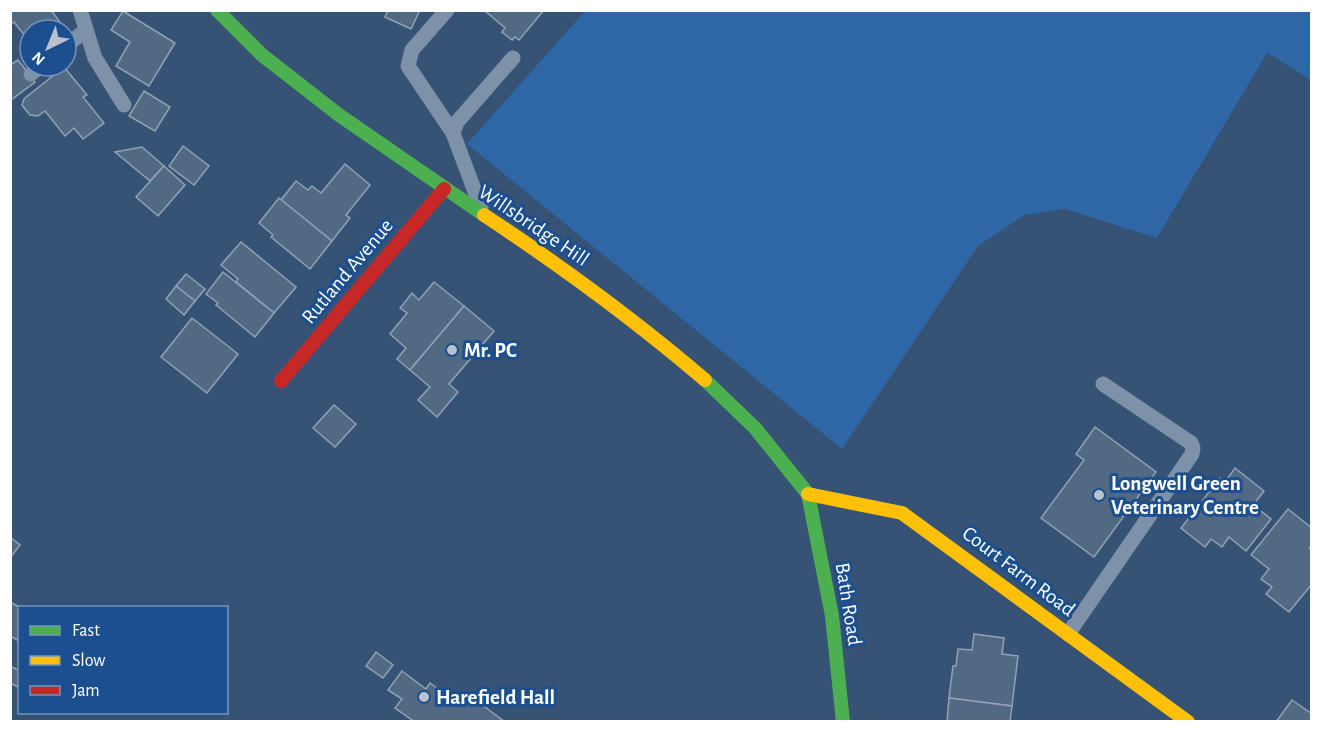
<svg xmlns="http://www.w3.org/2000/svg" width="1322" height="732" font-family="'Alegreya Sans',sans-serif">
<rect width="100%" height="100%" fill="#365274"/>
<!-- green -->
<path fill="#2f66a5" d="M 585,11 L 1311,11 L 1311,80 L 1267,53 L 1157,238 L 1065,209 L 1025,215 L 978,246 L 842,449 L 467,144 Z"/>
<!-- building -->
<g fill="#526984" stroke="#92a2b6" stroke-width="1.5">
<path d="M 10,10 L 51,10 L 62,25 L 55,30 L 30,30 L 30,42 L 14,22 L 10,25 Z"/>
<path d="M 388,10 L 420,10 L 411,29 L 385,17 Z"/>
<path d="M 484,10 L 544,10 L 519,40 L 515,37 L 512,40 L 502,32 L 505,28 Z"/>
<path d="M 123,11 L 175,43 L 149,86 L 116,66 L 130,42 L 111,30 Z"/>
<path d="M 18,60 L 35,82 L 11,100 L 10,65 Z"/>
<path d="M 64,67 L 87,95 L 83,97 L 104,123 L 83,139 L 74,128 L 65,136 L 45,111 L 38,116 L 30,115 L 22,105 L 24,99 Z"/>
<path d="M 144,91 L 170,107 L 155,131 L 129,116 Z"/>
<path d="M 183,146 L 209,166 L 194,185 L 169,166 Z"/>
<path d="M 142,147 L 164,166 L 150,181 L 115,152 Z"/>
<path d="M 345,164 L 370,185 L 346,215 L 350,218 L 332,241 L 281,200 L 296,181 L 308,190 L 312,186 L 321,193 Z"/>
<path d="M 164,166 L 185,185 L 158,216 L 136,197 Z"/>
<path d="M 279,198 L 332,241 L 310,269 L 271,237 L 273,235 L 259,223 Z"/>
<path d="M 241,242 L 296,287 L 274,313 L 236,282 L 238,279 L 221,265 Z"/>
<path d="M 223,272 L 274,313 L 255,337 L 216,305 L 218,303 L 206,294 Z"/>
<path d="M 186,274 L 205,289 L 195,301 L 176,286 Z"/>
<path d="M 434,282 L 464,306 L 410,370 L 397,359 L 406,348 L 390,334 L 407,313 L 400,308 L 412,293 L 419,300 Z"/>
<path d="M 176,286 L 195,301 L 184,315 L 166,299 Z"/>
<path d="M 464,306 L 494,331 L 449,384 L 458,392 L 437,417 L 418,400 L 430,387 L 410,370 Z"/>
<path d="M 192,318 L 238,354 L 207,393 L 161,357 Z"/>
<path d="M 334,405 L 356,424 L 335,447 L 313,428 Z"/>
<path d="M 1095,427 L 1156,472 L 1094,557 L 1041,518 L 1084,460 L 1076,454 Z"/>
<path d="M 1235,468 L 1264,491 L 1253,505 L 1271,519 L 1246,551 L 1229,537 L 1222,547 L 1211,539 L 1205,547 L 1181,528 L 1220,478 L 1225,482 Z"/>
<path d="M 1288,509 L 1312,528 L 1312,545 L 1309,548 L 1312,550 L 1312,584 L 1289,612 L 1266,594 L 1272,587 L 1261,579 L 1269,569 L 1251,555 Z"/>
<path d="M 10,537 L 20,545 L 10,558 Z"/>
<path d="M 10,602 L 21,608 L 20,608 L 19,641 L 10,636 Z"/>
<path d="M 974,634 L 1004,638 L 1002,654 L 1018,656 L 1012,706 L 949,698 L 953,666 L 956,666 L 958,649 L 972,650 Z"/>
<path d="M 376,652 L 393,665 L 383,678 L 366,666 Z"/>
<path d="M 10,666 L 20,671 L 20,688 L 10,683 Z"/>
<path d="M 402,671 L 426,689 L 430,683 L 462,706 L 469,695 L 505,722 L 415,722 L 395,708 L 402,699 L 388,690 Z"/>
<path d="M 949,698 L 1012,706 L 1010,722 L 947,722 Z"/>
<path d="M 1292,700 L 1312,714 L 1312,722 L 1276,722 Z"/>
</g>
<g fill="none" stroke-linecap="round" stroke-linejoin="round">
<!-- lane -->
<g stroke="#7d92a8" stroke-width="15">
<path d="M 80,10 L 95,58 L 124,105"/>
<path d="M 447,10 L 412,50 L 408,66 L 453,133"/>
<path d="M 66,46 L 86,30"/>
<path d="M 31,74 L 41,66"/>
<path d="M 481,208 L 453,133 L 457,122 L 513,58"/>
<path d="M 1068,634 L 1192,454 L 1193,448 L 1191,443 L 1103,384"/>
</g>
<!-- fast -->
<g stroke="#4caf50" stroke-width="14">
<path d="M 217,10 L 262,55 L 339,115 L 484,215"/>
<path d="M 705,380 L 755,428 L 808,494 L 832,616 L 843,722"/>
</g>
<!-- slow -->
<g stroke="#ffc107" stroke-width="14">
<path d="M 484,215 C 561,266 635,320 705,380"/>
<path d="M 808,494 L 902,513 L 1188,722"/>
</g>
<!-- jam -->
<path stroke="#c62828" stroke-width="14" d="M 281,381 L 444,189"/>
</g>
<!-- markers -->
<g fill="#b9c2ce" stroke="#1b4f8f" stroke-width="2">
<circle cx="452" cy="350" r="6"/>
<circle cx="1099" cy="495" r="6"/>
<circle cx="424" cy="697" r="6"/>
</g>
<g text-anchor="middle" stroke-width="6" stroke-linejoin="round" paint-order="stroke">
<!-- street labels -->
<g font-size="21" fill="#fff" stroke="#1b4f8f">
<text transform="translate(534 225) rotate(34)" y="7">Willsbridge Hill</text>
<text transform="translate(347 271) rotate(-50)" y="7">Rutland Avenue</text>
<text transform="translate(1019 571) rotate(37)" y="7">Court Farm Road</text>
<text transform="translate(849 604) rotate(81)" y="7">Bath Road</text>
</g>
<!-- poi labels -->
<g font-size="21" font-weight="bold" fill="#fff" stroke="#1b4f8f" text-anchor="start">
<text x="464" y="357">Mr. PC</text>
<text x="1111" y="490">Longwell Green<tspan x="1111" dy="24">Veterinary Centre</tspan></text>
<text x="436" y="704">Harefield Hall</text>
</g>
</g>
<!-- border -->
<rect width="1322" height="732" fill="none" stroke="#ffffff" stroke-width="24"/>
<!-- legend -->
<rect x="18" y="606" width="210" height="108" fill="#1b4f8f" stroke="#7695bc" stroke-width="1.5"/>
<rect x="30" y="626" width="30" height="9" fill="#4caf50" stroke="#7695bc" stroke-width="1.5"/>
<text x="72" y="636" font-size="18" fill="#ffffff">Fast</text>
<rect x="30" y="656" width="30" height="9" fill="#ffc107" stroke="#7695bc" stroke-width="1.5"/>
<text x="72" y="666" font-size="18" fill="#ffffff">Slow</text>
<rect x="30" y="686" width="30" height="9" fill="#c62828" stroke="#7695bc" stroke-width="1.5"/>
<text x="72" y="696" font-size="18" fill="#ffffff">Jam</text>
<!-- north arrow -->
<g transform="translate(48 48) rotate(223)"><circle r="28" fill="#1b4f8f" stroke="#7695bc" stroke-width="1.5"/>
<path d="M0-4.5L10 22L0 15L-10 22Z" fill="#b9c2ce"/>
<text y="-9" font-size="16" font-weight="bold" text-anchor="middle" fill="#ffffff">N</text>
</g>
</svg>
